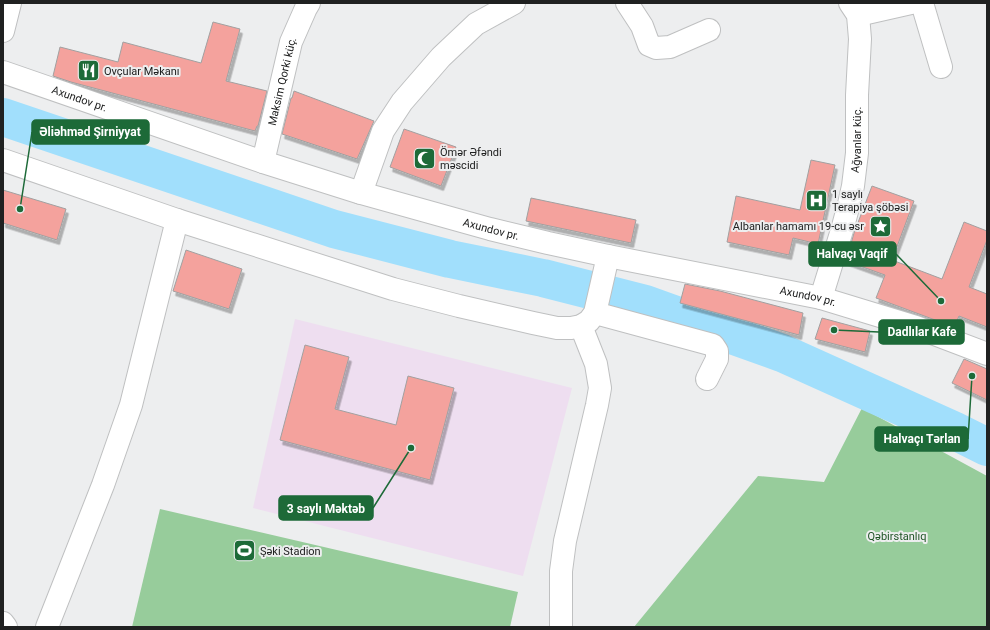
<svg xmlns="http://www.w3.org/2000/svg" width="990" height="630" font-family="Roboto,sans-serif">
<defs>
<filter id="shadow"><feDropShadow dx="2.5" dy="4.5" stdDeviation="0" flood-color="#0004"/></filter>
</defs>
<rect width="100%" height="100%" fill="#edeeef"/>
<!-- education -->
<path fill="#eedef0" d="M 295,319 L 572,388 L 523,576 L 253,508 Z"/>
<!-- green -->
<g fill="#97cc9b">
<path d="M 862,408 L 987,476 L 987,627 L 634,627 L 758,476 L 824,482 Z"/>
<path d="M 160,509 L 518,592 L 510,627 L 132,627 Z"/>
</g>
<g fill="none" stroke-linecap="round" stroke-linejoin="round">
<!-- river -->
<path stroke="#a1dffc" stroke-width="38" d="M 3,117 L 334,229 L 450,259 L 543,278 L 645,304 L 782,353 L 953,430 L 987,447"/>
</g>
<!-- building -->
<g fill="#f4a29d" stroke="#a1a0a0" filter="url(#shadow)">
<path d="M 213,22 L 240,29 L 226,81 L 267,91 L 258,126 L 257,126 L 255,131 L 71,82 L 53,76 L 60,47 L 118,62 L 123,42 L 201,63 Z"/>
<path d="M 294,91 L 374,121 L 357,159 L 282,134 L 291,98 L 292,98 Z"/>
<path d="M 404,129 L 456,147 L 441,186 L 390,167 Z"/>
<path d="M 811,160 L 835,165 L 818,244 L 793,238 L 789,255 L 727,242 L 736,196 L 800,210 Z"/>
<path d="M 872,186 L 914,201 L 892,260 L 942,279 L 964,222 L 987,231 L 987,240 L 969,287 L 987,294 L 987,327 L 959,316 L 954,327 L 876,298 L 885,275 L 846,261 L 854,233 Z"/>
<path d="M 3,190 L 66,209 L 57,240 L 3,223 Z"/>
<path d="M 531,198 L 636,220 L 631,243 L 526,221 Z"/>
<path d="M 186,250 L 242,269 L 229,309 L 173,291 Z"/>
<path d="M 685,284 L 720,291 L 803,313 L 799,335 L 680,303 Z"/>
<path d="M 822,318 L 870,331 L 865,352 L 815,339 Z"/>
<path d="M 305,345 L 349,357 L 335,409 L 396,425 L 408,376 L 454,388 L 430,480 L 280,440 Z"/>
<path d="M 964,359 L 987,369 L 987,400 L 952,383 Z"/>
</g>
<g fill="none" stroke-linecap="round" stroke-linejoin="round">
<defs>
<g id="minor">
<path d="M 627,3 L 642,26 L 649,45 L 656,48 L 670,47 L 709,30"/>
<path d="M 922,3 L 941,67"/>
<path d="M 858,15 L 911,3"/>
<path d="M 3,31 L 10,3"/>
<path id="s1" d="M 3,72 L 263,162 L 361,193 L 490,229 L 548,243 L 608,256 L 821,298 L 916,327 L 987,354"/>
<path d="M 3,160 L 177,220 L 393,289 L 459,306 L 533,323 L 557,328 L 571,328 L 581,326 L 589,321 L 595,313 L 608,256"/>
<path id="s2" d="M 263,162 L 291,42 L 306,8 L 309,3"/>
<path d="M 361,193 L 383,131 L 402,102 L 441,57 L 476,24 L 514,3"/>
<path id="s3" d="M 821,298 L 842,230 L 849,204 L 853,186 L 857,153 L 857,95 L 860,39 L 858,15 L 850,3"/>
<path d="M 595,313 L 713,345 L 717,351 L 717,359 L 707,379"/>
<path d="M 3,623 L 6,627"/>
<path d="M 47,627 L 103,485 L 131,405 L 177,220"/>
<path d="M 561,627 L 561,571 L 565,541 L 597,405 L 600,388 L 596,364 L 581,326"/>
</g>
</defs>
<!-- minor casing -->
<use href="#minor" stroke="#bfc0c1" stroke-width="24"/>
<!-- minor -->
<use href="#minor" stroke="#fff" stroke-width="22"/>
</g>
<!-- icons -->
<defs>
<symbol id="restaurant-square" viewBox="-11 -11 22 22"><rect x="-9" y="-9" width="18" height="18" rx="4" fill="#1d6a38" stroke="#edeeef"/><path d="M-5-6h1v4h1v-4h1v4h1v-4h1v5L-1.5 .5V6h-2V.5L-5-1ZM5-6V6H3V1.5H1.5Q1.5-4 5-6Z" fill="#fff"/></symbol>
<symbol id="mosque-square" viewBox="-11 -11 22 22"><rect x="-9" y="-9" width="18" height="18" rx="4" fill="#1d6a38" stroke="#edeeef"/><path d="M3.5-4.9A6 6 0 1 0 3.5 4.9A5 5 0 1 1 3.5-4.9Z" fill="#fff"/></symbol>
<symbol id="hospital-square" viewBox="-11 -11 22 22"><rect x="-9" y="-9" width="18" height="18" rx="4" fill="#1d6a38" stroke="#edeeef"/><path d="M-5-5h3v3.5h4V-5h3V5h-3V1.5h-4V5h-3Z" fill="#fff"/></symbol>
<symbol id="sight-square" viewBox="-11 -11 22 22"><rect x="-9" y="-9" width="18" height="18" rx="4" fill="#1d6a38" stroke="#edeeef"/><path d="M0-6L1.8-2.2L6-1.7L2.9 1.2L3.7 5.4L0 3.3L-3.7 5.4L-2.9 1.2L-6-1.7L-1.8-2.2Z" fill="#fff"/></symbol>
<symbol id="stadium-square" viewBox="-11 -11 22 22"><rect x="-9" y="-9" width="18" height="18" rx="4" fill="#1d6a38" stroke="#edeeef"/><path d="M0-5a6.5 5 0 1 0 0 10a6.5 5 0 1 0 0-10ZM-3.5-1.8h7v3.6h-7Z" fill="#fff"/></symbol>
</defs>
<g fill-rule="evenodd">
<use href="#restaurant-square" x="76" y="58" width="25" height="25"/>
<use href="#mosque-square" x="412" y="146" width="25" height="25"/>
<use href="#hospital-square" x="804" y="188" width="25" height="25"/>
<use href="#sight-square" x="868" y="214" width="25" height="25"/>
<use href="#stadium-square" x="232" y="538" width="25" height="25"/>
</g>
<g text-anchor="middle" stroke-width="4" stroke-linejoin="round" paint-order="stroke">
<!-- poi labels -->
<g font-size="11" fill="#202121" stroke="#edeeef" text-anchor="start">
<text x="104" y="75">Ovçular Məkanı</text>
<text x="440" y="156">Ömər Əfəndi<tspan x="440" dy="13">məscidi</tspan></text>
<text x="832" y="198">1 saylı<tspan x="832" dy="13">Terapiya şöbəsi</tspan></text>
<text x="864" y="230" text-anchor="end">Albanlar hamamı 19-cu əsr</text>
<text x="260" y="555">Şəki Stadion</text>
</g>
<!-- street labels -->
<g font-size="11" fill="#202121" stroke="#edeeef">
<text dy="4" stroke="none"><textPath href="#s2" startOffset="83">Maksim Qorki küç.</textPath></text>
<text dy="4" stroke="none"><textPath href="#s1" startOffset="81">Axundov pr.</textPath></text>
<text dy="4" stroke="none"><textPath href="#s3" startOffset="163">Ağvanlar küç.</textPath></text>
<text dy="4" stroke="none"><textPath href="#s1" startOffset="513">Axundov pr.</textPath></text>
<text dy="4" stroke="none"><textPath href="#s1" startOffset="837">Axundov pr.</textPath></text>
</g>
<!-- park labels -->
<g font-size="11" fill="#1f5326" stroke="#edeeef">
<text x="897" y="540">Qəbirstanlıq</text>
</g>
</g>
<!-- callouts -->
<path fill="none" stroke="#1d6a38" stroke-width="1.5" d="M20 209L32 132M941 301L896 254M834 330L879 332M972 376L968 439M411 448L373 508"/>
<g fill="#1d6a38" stroke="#edeeef" stroke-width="1.5">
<circle cx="20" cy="209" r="4"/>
<circle cx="941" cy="301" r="4"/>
<circle cx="834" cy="330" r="4"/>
<circle cx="972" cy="376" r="4"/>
<circle cx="411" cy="448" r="4"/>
</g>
<g fill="#1d6a38" stroke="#1d6a38" stroke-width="1.5">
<rect x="32" y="120" width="117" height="24" rx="4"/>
<rect x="809" y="242" width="87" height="24" rx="4"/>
<rect x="879" y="320" width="85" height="24" rx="4"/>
<rect x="875" y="427" width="93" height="24" rx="4"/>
<rect x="279" y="496" width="94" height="24" rx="4"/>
</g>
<g font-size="12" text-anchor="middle" font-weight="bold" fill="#fff">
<text x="90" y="136">Əliəhməd Şirniyyat</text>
<text x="852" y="258">Halvaçı Vaqif</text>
<text x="922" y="336">Dadlılar Kafe</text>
<text x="922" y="443">Halvaçı Tərlan</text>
<text x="326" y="513">3 saylı Məktəb</text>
</g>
<!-- border -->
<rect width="990" height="630" fill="none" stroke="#202121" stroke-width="8"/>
</svg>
